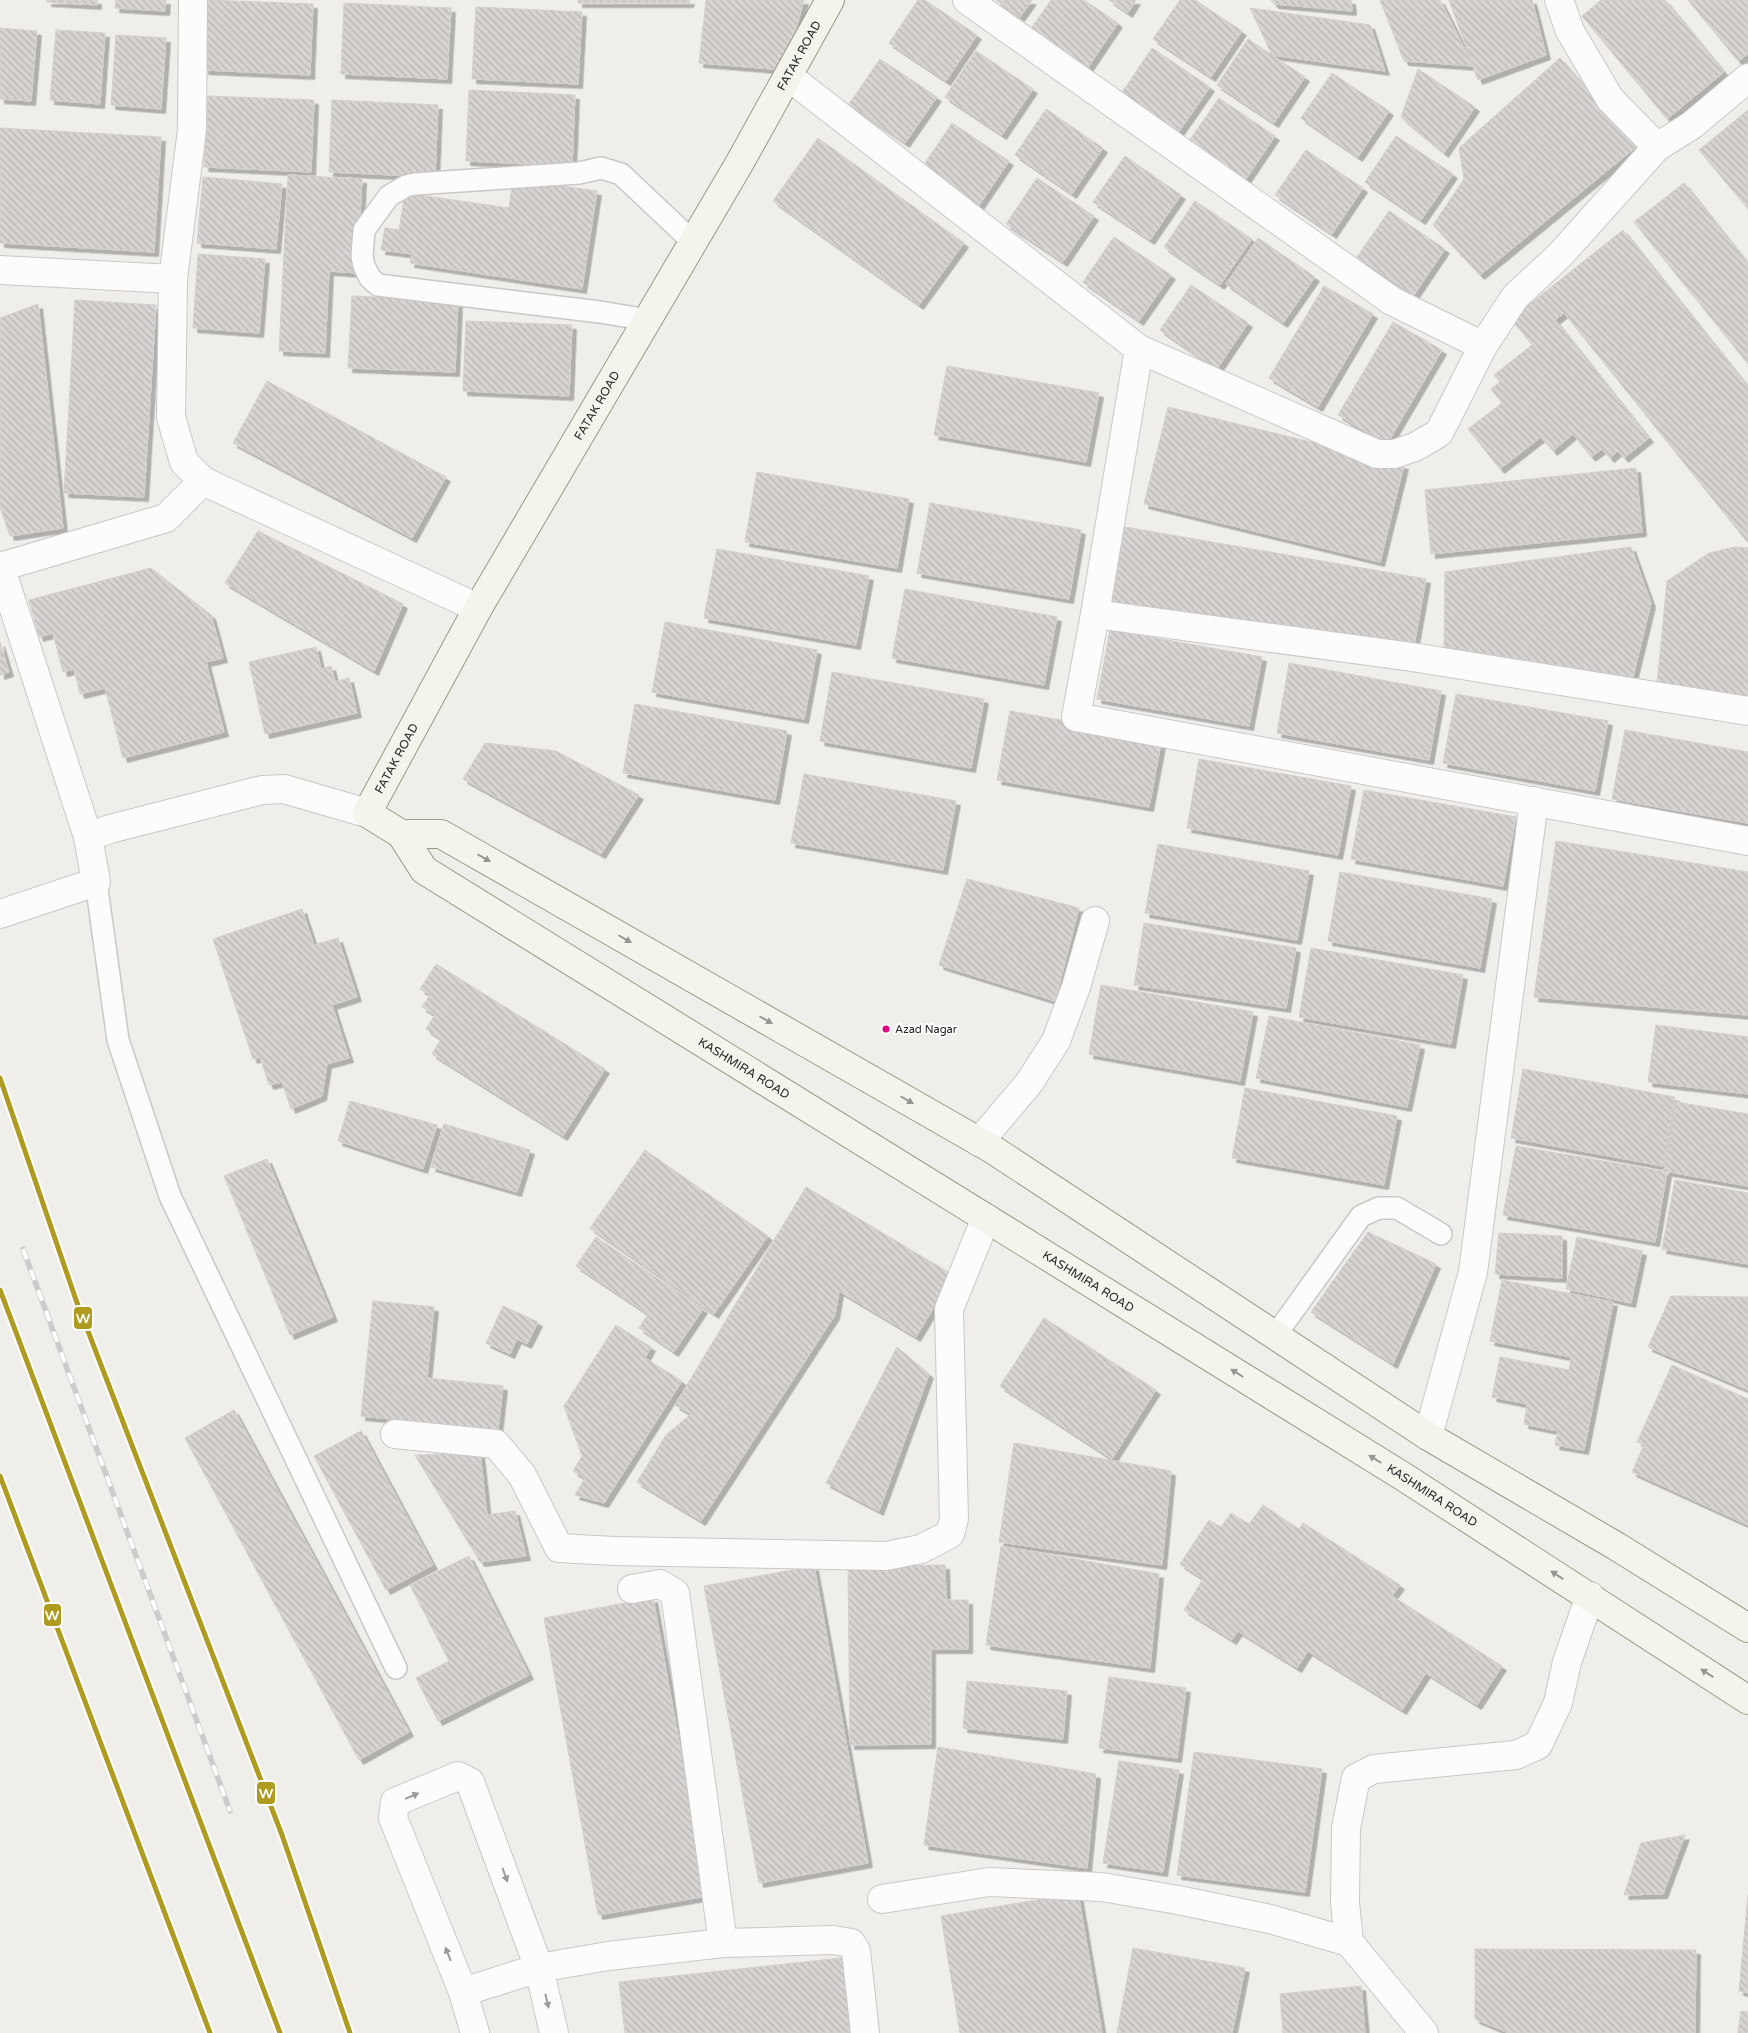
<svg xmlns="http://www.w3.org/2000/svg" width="1748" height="2033" font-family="'Varela Round',sans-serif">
<defs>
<pattern id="building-back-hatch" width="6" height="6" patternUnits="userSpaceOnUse" patternTransform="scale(1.25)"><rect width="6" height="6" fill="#d7d4d2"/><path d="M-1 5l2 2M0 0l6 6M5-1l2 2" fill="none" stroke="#b8b6b4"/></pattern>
<filter id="shadow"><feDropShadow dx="4.5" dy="4.5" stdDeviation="0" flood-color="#0004"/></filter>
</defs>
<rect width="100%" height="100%" fill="#f0eeeb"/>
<!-- building -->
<g fill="url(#building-back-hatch)" stroke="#d3d0cc" filter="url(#shadow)">
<path d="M 47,0 L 97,0 L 97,5 L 47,2 Z"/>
<path d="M 116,0 L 166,0 L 165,11 L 115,8 Z"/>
<path d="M 207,0 L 313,4 L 310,75 L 204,70 Z"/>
<path d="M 578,0 L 690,0 L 689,3 L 578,3 Z"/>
<path d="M 706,0 L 804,0 L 784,70 L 699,63 Z"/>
<path d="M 918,0 L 925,0 L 977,35 L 946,81 L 889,43 Z"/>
<path d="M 996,0 L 1032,0 L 1020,17 Z"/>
<path d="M 1051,0 L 1084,0 L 1118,23 L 1087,69 L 1030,30 Z"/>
<path d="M 1109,0 L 1136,0 L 1128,13 Z"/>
<path d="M 1180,0 L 1195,0 L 1242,31 L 1211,77 L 1153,39 Z"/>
<path d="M 1271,0 L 1351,0 L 1352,11 L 1274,4 Z"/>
<path d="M 1380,0 L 1440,0 L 1473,66 L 1404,61 Z"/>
<path d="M 1449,0 L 1532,0 L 1546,55 L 1478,80 Z"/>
<path d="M 1601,0 L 1665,0 L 1724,72 L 1667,119 L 1582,16 Z"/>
<path d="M 1688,0 L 1748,0 L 1748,54 L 1738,61 Z"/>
<path d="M 344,3 L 451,8 L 447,79 L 341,74 Z"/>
<path d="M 476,7 L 582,12 L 578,84 L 472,79 Z"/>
<path d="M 1250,8 L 1370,25 L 1385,71 L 1272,55 Z"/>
<path d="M 0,28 L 37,31 L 31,101 L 0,99 Z"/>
<path d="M 56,30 L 105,33 L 100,104 L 50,100 Z"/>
<path d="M 116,35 L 166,38 L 161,109 L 111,105 Z"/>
<path d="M 1248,39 L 1305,77 L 1274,123 L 1217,85 Z"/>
<path d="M 1152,48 L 1210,87 L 1178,133 L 1121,94 Z"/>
<path d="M 976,51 L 1033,89 L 1002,135 L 945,97 Z"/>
<path d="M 1560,58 L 1636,147 L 1480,275 L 1433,225 L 1464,179 L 1459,148 Z"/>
<path d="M 880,59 L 937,97 L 905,143 L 849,104 Z"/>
<path d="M 1418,69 L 1475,107 L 1444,153 L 1401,117 Z"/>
<path d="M 1332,73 L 1389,111 L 1358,157 L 1301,118 Z"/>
<path d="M 469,90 L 575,95 L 572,166 L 466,161 Z"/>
<path d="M 208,96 L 314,100 L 311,172 L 204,167 Z"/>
<path d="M 1219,98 L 1275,136 L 1244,182 L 1187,144 Z"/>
<path d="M 332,100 L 438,105 L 435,177 L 329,172 Z"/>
<path d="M 1046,109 L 1103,148 L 1072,194 L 1015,155 Z"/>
<path d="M 1748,110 L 1748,209 L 1699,150 Z"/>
<path d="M 952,123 L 1009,161 L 978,207 L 921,169 Z"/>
<path d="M 0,128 L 161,137 L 154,252 L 0,243 Z"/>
<path d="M 1396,136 L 1453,174 L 1421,220 L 1365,182 Z"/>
<path d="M 818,138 L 964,243 L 919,305 L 773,201 Z"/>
<path d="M 1306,150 L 1363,188 L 1332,234 L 1275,195 Z"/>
<path d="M 1125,156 L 1181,195 L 1150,240 L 1093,202 Z"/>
<path d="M 288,175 L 362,179 L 357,273 L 329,271 L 325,353 L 279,351 Z"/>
<path d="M 203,177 L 282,184 L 276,249 L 197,243 Z"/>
<path d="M 1037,178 L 1094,216 L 1063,262 L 1006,224 Z"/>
<path d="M 513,179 L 597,191 L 582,289 L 410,263 L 412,254 L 381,250 L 385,228 L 399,230 L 405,193 L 509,208 Z"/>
<path d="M 1684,183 L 1748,264 L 1748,364 L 1634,222 Z"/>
<path d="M 1195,201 L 1252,239 L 1220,285 L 1164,247 Z"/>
<path d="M 1389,211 L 1445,249 L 1414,295 L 1357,257 Z"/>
<path d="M 1623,230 L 1748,387 L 1748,543 L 1564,313 L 1555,320 L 1649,438 L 1624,458 L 1618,451 L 1610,458 L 1602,449 L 1591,457 L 1573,434 L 1553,451 L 1541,437 L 1500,469 L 1468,429 L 1502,403 L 1491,389 L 1500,382 L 1494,375 L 1532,345 L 1511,319 Z"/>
<path d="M 1114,237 L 1171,275 L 1139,321 L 1083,282 Z"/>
<path d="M 1258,238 L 1315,277 L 1283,323 L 1226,284 Z"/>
<path d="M 198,254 L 265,259 L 259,333 L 193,328 Z"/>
<path d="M 1191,285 L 1248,323 L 1217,369 L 1160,330 Z"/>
<path d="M 1324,286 L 1373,314 L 1318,407 L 1269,378 Z"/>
<path d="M 352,296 L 458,301 L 455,372 L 348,368 Z"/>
<path d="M 75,300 L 156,305 L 144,497 L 64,493 Z"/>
<path d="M 38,304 L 63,528 L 10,536 L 0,507 L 0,318 Z"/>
<path d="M 466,321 L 572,325 L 569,396 L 463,391 Z"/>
<path d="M 1393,322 L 1442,350 L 1387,444 L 1338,415 Z"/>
<path d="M 947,366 L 1099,393 L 1086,462 L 934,435 Z"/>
<path d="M 267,381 L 446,477 L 412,538 L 233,443 Z"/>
<path d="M 1168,407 L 1404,465 L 1380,562 L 1144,504 Z"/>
<path d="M 1636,468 L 1642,532 L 1431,554 L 1425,490 Z"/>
<path d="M 757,472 L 909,499 L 897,568 L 745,542 Z"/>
<path d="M 930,503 L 1081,530 L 1069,599 L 917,573 Z"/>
<path d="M 1125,527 L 1426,579 L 1412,657 L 1111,605 Z"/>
<path d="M 258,531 L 403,604 L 374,671 L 225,583 Z"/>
<path d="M 1631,547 L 1651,603 L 1633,677 L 1444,647 L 1445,572 Z"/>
<path d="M 1735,547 L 1748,548 L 1748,704 L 1656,695 L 1667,581 L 1709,553 Z"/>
<path d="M 717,549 L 869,576 L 856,645 L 704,618 Z"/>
<path d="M 151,568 L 211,615 L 223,658 L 206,662 L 224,732 L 123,758 L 105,688 L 80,694 L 74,669 L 63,672 L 53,633 L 39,637 L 29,600 Z"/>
<path d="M 905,589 L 1057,617 L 1044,685 L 892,658 Z"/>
<path d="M 665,622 L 817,650 L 804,719 L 652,692 Z"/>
<path d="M 1110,630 L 1262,657 L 1249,726 L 1097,699 Z"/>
<path d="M 0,642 L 9,672 L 0,675 Z"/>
<path d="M 316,647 L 321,669 L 331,666 L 335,682 L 349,678 L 357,713 L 265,734 L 249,662 Z"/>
<path d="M 1289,663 L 1441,691 L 1429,760 L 1277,733 Z"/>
<path d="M 832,672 L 984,699 L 971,768 L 820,741 Z"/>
<path d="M 1456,694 L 1608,721 L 1595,791 L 1443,763 Z"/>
<path d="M 635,704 L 787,731 L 775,800 L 623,773 Z"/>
<path d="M 1010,711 L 1162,738 L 1149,807 L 997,780 Z"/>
<path d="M 1625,730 L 1748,752 L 1748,823 L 1612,799 Z"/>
<path d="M 485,743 L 556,751 L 639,795 L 601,854 L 463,779 Z"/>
<path d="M 1199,759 L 1351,786 L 1338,855 L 1187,828 Z"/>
<path d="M 804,774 L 956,801 L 943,870 L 791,843 Z"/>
<path d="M 1364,790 L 1516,817 L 1503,886 L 1351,859 Z"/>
<path d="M 1556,841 L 1748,872 L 1748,1015 L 1534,997 Z"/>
<path d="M 1158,844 L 1309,871 L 1297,940 L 1145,913 Z"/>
<path d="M 1340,872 L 1492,899 L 1480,968 L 1328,941 Z"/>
<path d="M 967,879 L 1079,908 L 1055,1001 L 939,965 Z"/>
<path d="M 302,909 L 314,945 L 338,938 L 357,997 L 332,1005 L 349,1058 L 327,1064 L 322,1096 L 291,1109 L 282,1082 L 269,1085 L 260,1057 L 253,1059 L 213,939 Z"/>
<path d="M 1144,923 L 1296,948 L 1286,1008 L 1134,985 Z"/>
<path d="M 1311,948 L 1463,975 L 1451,1044 L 1299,1017 Z"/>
<path d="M 436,964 L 605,1069 L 563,1136 L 432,1054 L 441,1039 L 426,1029 L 435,1015 L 422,1007 L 430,995 L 420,989 Z"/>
<path d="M 1101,985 L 1253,1012 L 1240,1081 L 1089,1054 Z"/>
<path d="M 1269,1016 L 1420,1045 L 1407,1107 L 1256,1078 Z"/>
<path d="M 1656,1025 L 1748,1037 L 1748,1094 L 1648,1082 Z"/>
<path d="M 1523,1069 L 1675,1097 L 1663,1166 L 1511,1138 Z"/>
<path d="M 1245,1088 L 1397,1116 L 1384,1185 L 1232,1158 Z"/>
<path d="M 350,1101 L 437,1125 L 423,1169 L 338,1141 Z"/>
<path d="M 1676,1102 L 1748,1114 L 1748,1186 L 1664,1171 Z"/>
<path d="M 444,1124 L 530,1150 L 517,1192 L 431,1167 Z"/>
<path d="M 1516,1146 L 1667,1172 L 1655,1242 L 1503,1215 Z"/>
<path d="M 645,1150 L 768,1236 L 714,1314 L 590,1228 Z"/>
<path d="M 267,1159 L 333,1317 L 290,1335 L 224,1176 Z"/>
<path d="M 1675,1180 L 1748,1193 L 1748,1264 L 1662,1249 Z"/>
<path d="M 806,1187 L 953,1275 L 916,1337 L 839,1291 L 835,1315 L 701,1521 L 637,1482 L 666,1435 L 691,1414 L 675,1405 Z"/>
<path d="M 1368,1232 L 1436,1264 L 1393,1364 L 1311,1312 Z"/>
<path d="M 1499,1233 L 1562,1236 L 1562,1278 L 1495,1274 Z"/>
<path d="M 596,1237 L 703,1309 L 674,1352 L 639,1328 L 648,1314 L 576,1266 Z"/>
<path d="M 1577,1237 L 1642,1251 L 1631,1303 L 1566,1289 Z"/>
<path d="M 1502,1280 L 1613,1302 L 1584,1450 L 1555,1445 L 1558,1431 L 1524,1424 L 1527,1404 L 1492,1397 L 1500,1357 L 1569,1370 L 1571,1357 L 1490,1341 Z"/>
<path d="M 1671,1296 L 1748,1297 L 1748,1390 L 1648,1347 Z"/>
<path d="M 373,1301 L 434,1307 L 427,1378 L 503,1386 L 498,1430 L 361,1416 Z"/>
<path d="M 503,1306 L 538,1322 L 527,1344 L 517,1339 L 510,1354 L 486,1343 Z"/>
<path d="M 1044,1318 L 1156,1390 L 1112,1459 L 1000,1386 Z"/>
<path d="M 616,1325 L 651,1347 L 645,1358 L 682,1381 L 604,1503 L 575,1495 L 585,1478 L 573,1471 L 582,1456 L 564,1406 Z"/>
<path d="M 897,1347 L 929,1374 L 879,1511 L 826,1483 Z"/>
<path d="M 1672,1365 L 1748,1399 L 1748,1525 L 1632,1472 L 1644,1445 L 1637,1442 Z"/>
<path d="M 234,1410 L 409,1732 L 359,1760 L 185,1438 Z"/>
<path d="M 361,1431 L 433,1565 L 386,1590 L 314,1456 Z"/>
<path d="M 1014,1443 L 1171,1471 L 1162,1565 L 999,1542 Z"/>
<path d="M 480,1453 L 487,1515 L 515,1511 L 526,1556 L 480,1562 L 415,1455 Z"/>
<path d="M 1263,1505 L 1299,1529 L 1303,1523 L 1400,1585 L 1392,1596 L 1502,1666 L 1477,1705 L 1426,1673 L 1402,1710 L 1308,1651 L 1297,1668 L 1238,1631 L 1232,1640 L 1184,1610 L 1203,1579 L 1180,1564 L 1209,1520 L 1221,1527 L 1231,1513 L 1249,1524 Z"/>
<path d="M 1001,1546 L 1159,1574 L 1150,1668 L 986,1645 Z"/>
<path d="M 469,1556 L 529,1675 L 438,1721 L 416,1678 L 449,1661 L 410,1585 Z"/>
<path d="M 945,1565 L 946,1600 L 968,1600 L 968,1649 L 931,1649 L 931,1744 L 850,1745 L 848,1566 Z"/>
<path d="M 814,1566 L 868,1863 L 759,1883 L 704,1586 Z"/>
<path d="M 653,1598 L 707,1896 L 598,1915 L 544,1618 Z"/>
<path d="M 1109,1677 L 1186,1688 L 1177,1758 L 1099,1748 Z"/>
<path d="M 967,1681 L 1067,1691 L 1063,1739 L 963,1728 Z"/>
<path d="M 938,1747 L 1096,1774 L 1087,1868 L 924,1845 Z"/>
<path d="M 1194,1752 L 1322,1769 L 1305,1892 L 1177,1875 Z"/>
<path d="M 1119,1761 L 1179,1770 L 1163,1872 L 1103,1863 Z"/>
<path d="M 1685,1835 L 1663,1894 L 1624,1895 L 1641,1843 Z"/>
<path d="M 1078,1893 L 1102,2033 L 960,2033 L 941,1916 Z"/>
<path d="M 1748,1895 L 1748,1993 L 1739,1991 Z"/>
<path d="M 1133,1948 L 1245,1968 L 1232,2033 L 1117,2033 Z"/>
<path d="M 1475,1949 L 1696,1950 L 1695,2033 L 1509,2033 L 1475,2019 Z"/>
<path d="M 850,1957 L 858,2033 L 625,2033 L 619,1982 Z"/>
<path d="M 1361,1986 L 1365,2033 L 1283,2033 L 1280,1994 Z"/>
<path d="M 1741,2011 L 1748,2012 L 1748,2033 L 1738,2033 Z"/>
</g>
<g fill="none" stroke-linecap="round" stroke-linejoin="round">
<defs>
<g id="service">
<path d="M 648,320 L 600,312 L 378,285 L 370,278 L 364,266 L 362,256 L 364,230 L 389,196 L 406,186 L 415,184 L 579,173 L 601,168 L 621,174 L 693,242"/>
<path d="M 96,882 L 118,1040 L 170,1196 L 396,1668"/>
<path d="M 1275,1336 L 1361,1216 L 1379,1208 L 1397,1208 L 1441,1234"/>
</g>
<g id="minor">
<path d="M 193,0 L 192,130 L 173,279 L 171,417 L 184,462 L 203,481 L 478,608"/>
<path d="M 967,0 L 1392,301 L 1483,346"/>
<path d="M 1559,0 L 1570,31 L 1610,99 L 1657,147 L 1692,125 L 1748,78"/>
<path d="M 788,76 L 1139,349 L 1095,614 L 1076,717 L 1748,841"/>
<path d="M 0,270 L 173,279"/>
<path d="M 1139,349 L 1377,454 L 1394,454 L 1415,447 L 1439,433 L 1483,346 L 1515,297 L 1560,255 L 1657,147"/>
<path d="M 0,566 L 88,837 L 96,882 L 0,914"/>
<path d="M 0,567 L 166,518 L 203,481"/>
<path d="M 1095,614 L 1412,657 L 1748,711"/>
<path d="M 88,837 L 110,829 L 262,790 L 284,789 L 367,813"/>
<path d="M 979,1142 L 1029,1083 L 1056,1041 L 1076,987 L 1095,921"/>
<path d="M 395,1434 L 496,1444 L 522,1475 L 559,1548 L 614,1551 L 886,1556 L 921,1549 L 950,1534 L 954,1519 L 949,1309 L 986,1218"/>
<path d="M 1428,1436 L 1473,1272 L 1534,801"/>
<path d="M 632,1589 L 660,1584 L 675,1593 L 723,1943 L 833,1940 L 851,1943 L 856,1951 L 865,2033"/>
<path d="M 882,1899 L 989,1882 L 1102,1887 L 1178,1900 L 1270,1919 L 1349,1942"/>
<path d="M 463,1992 L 539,1968 L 608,1956 L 723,1943"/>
<path d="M 475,2033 L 463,1992 L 393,1818 L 395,1802 L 458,1776 L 470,1782 L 539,1968 L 554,2033"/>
<path d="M 1424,2033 L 1349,1942 L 1345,1903 L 1346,1828 L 1356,1778 L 1374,1769 L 1516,1755 L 1538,1745 L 1558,1703 L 1567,1662 L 1590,1596"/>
</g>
<g id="secondary">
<path id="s1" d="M 401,834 L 367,813 L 478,608 L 739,164 L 830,0"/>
<path id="s2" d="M 1748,1628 L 1616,1546 L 1428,1436 L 992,1149 L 441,834 L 401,834 L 424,870 L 1404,1477 L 1748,1700"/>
</g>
</defs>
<!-- service casing -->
<use href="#service" stroke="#c9c8c7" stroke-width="24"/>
<!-- minor casing -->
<use href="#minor" stroke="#c9c8c7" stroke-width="30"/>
<!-- secondary casing -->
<use href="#secondary" stroke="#999a82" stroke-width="30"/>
<!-- service -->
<use href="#service" stroke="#fdfcfc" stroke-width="21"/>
<!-- minor -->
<use href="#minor" stroke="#fdfcfc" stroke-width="28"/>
<!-- secondary -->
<use href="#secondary" stroke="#f4f4ed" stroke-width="28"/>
<defs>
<path id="rail" d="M 23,1249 L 230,1811"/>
</defs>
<!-- rail casing -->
<use href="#rail" stroke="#ccc" stroke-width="5.5"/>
<!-- rail -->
<use href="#rail" stroke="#fff" stroke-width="4" stroke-dasharray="11" stroke-linecap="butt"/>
<defs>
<g id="rail-1">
<path d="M 0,1078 L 76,1300 L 282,1835 L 350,2033"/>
<path d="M 0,1290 L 280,2033"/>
<path d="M 0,1476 L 210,2033"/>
</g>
</defs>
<!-- rail-1 casing -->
<use href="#rail-1" stroke="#fff" stroke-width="9"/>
<!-- rail-1 -->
<use href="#rail-1" stroke="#af9b20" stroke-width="5"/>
</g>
<!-- one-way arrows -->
<defs><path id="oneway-solid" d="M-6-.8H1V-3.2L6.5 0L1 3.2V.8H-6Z" transform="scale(1.25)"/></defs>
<g fill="#969692">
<use href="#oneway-solid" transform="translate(484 858) rotate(30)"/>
<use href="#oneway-solid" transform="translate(625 939) rotate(30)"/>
<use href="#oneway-solid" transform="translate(766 1020) rotate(30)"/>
<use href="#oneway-solid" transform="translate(907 1100) rotate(30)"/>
<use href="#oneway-solid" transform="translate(1237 1373) rotate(-148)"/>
<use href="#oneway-solid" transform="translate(1375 1459) rotate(-148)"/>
<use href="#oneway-solid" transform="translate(1557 1575) rotate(-147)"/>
<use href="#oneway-solid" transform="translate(1707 1673) rotate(-147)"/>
</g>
<g fill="#9a9a9a">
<use href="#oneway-solid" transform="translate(412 1796) rotate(-23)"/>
<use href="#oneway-solid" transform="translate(505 1875) rotate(70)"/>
<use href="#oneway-solid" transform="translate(448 1954) rotate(-112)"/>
<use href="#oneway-solid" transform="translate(547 2001) rotate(77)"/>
</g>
<!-- markers -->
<circle fill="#e5007d" stroke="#fff" stroke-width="2" cx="886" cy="1029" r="4.5"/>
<g text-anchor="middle" stroke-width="4" stroke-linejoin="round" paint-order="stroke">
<!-- bus labels -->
<g font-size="11" fill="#222" stroke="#fff" text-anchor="start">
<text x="895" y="1033">Azad Nagar</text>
</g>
<!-- street labels -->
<g font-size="12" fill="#222" stroke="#fff">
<text dy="4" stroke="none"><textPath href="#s1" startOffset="912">FATAK ROAD</textPath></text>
<text dy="4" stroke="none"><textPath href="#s1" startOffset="508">FATAK ROAD</textPath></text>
<text dy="4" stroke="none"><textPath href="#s1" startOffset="102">FATAK ROAD</textPath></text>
<text dy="4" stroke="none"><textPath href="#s2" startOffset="1989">KASHMIRA ROAD</textPath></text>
<text dy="4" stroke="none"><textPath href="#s2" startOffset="2394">KASHMIRA ROAD</textPath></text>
<text dy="4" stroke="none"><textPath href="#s2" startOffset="2799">KASHMIRA ROAD</textPath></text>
</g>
</g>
<g stroke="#fff" stroke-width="2">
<rect x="73" y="1306" width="20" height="24" rx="5" fill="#af9b20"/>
<rect x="43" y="1603" width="19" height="24" rx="5" fill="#af9b20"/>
<rect x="256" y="1781" width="20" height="24" rx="5" fill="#af9b20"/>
</g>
<g font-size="14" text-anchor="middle" font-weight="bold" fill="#fff">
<text x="83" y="1323">W</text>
<text x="52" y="1620">W</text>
<text x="266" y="1798">W</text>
</g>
</svg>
